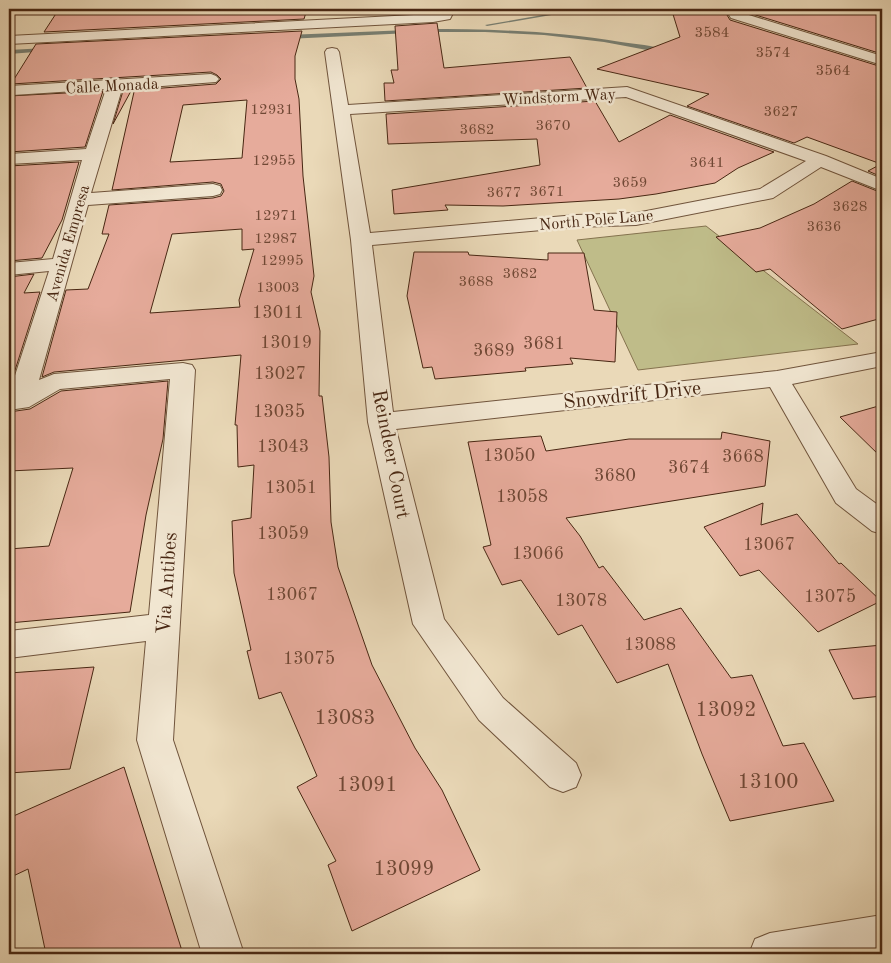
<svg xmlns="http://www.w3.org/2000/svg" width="891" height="963" font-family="'Old Standard TT',serif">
<rect width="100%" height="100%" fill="#ead9b8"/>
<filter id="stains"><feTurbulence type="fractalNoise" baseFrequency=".004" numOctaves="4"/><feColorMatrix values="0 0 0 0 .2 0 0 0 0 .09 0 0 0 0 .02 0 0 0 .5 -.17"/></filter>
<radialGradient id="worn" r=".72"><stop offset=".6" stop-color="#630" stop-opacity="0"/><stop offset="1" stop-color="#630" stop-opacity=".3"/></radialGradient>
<!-- green -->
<path fill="#bfbc89" stroke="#84724e" d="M 706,226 L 858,344 L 638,370 L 577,240 Z"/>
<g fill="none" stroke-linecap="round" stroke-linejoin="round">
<!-- stream -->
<g fill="#787f73" fill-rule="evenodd">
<path d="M 577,9 L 586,9 L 487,26 L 485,25 Z"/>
<path d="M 425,29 C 491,29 556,31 621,42 C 635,44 654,45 666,51 L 663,53 L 604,42 L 544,35 L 485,32 L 423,32 Z"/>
<path d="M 408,30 L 410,33 L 287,39 L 284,37 L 287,35 Z"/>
<path d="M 46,48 L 48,49 L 48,51 L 9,54 L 9,50 Z"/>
</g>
</g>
<!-- building -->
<g fill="#e6ab9b" stroke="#482713" fill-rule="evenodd">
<path d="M 59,9 L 307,9 L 304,19 L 44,32 Z"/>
<path d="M 394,9 L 427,9 L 435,12 L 394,14 Z"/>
<path d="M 794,9 L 882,9 L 882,54 L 749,13 L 805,14 Z"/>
<path d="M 672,11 L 729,13 L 727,15 L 730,20 L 882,67 L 882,177 L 868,171 L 881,164 L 807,137 L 794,143 L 687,106 L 709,94 L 597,69 L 680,37 Z"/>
<path d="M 437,23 L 444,68 L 570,57 L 587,88 L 385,101 L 384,83 L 394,83 L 391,70 L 398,70 L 395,26 Z"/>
<path d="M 302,31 L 295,56 L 295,79 L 299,99 L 303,176 L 314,276 L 311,292 L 320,331 L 319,396 L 322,396 L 329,457 L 331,522 L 338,567 L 372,665 L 415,748 L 442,790 L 480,870 L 352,931 L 328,865 L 336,861 L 297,787 L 317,776 L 281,692 L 259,699 L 247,651 L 251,650 L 234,573 L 232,521 L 251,518 L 254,465 L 238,467 L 237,425 L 235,425 L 241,355 L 54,372 L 42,377 L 66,290 L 88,289 L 109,234 L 102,234 L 109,205 L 213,198 L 221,196 L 224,191 L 221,184 L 213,182 L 112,190 L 134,92 L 131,91 L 113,124 L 123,91 L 216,84 L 221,79 L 217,75 L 211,72 L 11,84 L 36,44 ZM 247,100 L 242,158 L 170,162 L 183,105 ZM 242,229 L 242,250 L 254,249 L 239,300 L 240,307 L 150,313 L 172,234 Z"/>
<path d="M 103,91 L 85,147 L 9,152 L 9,96 Z"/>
<path d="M 595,101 L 619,142 L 670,115 L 774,152 L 738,168 L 715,183 L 656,194 L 619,199 L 503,206 L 445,205 L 448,210 L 394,214 L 392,190 L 540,165 L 537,139 L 388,144 L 386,114 Z"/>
<path d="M 79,162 L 62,220 L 42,258 L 9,261 L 9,166 Z"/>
<path d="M 852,181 L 882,193 L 882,318 L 842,329 L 770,269 L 756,272 L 716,237 L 760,228 L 814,204 Z"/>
<path d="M 414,252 L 468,252 L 469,255 L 548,260 L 548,253 L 584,253 L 594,310 L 617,312 L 615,362 L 570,358 L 573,364 L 525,368 L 526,371 L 435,379 L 432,367 L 423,368 L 407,296 Z"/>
<path d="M 34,274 L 24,293 L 40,292 L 9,389 L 9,277 Z"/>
<path d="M 168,381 L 163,439 L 146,515 L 130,612 L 9,623 L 9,549 L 49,546 L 73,468 L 9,471 L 9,412 L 30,409 L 61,391 Z"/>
<path d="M 882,405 L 882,458 L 840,417 Z"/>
<path d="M 722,432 L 770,441 L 765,486 L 566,518 L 580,536 L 599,568 L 603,566 L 644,620 L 681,608 L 731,678 L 752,675 L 783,746 L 804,743 L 834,801 L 730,821 L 702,754 L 668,664 L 617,683 L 582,625 L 558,635 L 521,580 L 502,585 L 483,547 L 491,545 L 468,442 L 541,436 L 546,451 L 629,439 L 721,439 Z"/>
<path d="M 763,503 L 761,525 L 797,514 L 839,564 L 841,563 L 881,601 L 818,632 L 759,570 L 740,576 L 704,527 Z"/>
<path d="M 882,645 L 882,696 L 853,699 L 829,650 Z"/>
<path d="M 94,667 L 70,769 L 9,773 L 9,673 Z"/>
<path d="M 124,767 L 183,954 L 46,954 L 28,869 L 9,878 L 9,818 Z"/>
</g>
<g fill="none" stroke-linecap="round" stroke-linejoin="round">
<defs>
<g id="minor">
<path d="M 442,9 L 455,9 L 450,19 L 433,22 L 9,44 L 9,36 L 433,14 L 440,13 Z"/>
<path d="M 736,11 L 882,56 L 882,65 L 731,18 L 729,15 Z"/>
<path d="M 332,48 L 337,49 L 339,52 L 348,105 L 627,87 L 826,156 L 882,179 L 882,191 L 821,167 L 773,198 L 636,225 L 576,227 L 372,245 L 393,412 L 777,371 L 882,352 L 882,366 L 792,384 L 856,489 L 882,508 L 882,534 L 872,531 L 836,503 L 770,387 L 396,429 L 444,619 L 503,698 L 576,763 L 581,775 L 576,787 L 563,792 L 550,787 L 479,720 L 413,624 L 368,422 L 351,240 L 325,52 L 327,49 ZM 626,97 L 806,161 L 760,189 L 636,213 L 576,215 L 370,233 L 350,114 Z"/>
<path d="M 211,74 L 216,76 L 219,79 L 216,82 L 122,89 L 91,193 L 213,184 L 220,186 L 222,190 L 220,194 L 213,196 L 88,205 L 39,380 L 54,374 L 183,363 L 192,365 L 195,370 L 173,740 L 244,954 L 202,954 L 137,740 L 146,641 L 9,658 L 9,631 L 149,615 L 170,379 L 60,389 L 29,407 L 9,410 L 9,394 L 49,271 L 9,275 L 9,263 L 53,259 L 82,160 L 9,164 L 9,154 L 86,149 L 106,89 L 13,95 L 9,94 L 9,86 Z"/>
<path d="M 882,915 L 882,954 L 749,954 L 755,939 L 770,933 Z"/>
</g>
</defs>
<!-- minor casing -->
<use href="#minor" stroke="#70543c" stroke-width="2"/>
<!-- minor -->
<use href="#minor" fill="#f1e6d1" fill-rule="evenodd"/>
</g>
<g text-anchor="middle" stroke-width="5" stroke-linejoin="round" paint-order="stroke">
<!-- far-number labels -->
<g font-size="15" fill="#704835">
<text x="712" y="37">3584</text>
<text x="773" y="57">3574</text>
<text x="833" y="75">3564</text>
<text x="272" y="114">12931</text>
<text x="781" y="116">3627</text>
<text x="553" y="130">3670</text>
<text x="477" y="134">3682</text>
<text x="274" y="165">12955</text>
<text x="707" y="167">3641</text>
<text x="630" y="187">3659</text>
<text x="547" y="196">3671</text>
<text x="504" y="197">3677</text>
<text x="850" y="211">3628</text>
<text x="276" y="220">12971</text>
<text x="824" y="231">3636</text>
<text x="276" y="243">12987</text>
<text x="282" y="265">12995</text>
<text x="520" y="278">3682</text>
<text x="476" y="286">3688</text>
<text x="278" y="292">13003</text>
</g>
<!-- far-street labels -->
<g font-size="16" fill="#482713" stroke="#f1e6d1">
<text transform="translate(112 85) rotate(-3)" y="6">Calle Monada</text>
<text transform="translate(559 96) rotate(-3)" y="6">Windstorm Way</text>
<text transform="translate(596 219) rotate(-5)" y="6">North Pole Lane</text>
<text transform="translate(67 243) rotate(-74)" y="6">Avenida Empresa</text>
</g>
<!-- number labels -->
<g font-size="18" fill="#704835">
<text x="278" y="318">13011</text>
<text x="286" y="348">13019</text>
<text x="544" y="349">3681</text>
<text x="494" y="356">3689</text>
<text x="280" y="379">13027</text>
<text x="279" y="417">13035</text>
<text x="283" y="452">13043</text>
<text x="509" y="461">13050</text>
<text x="743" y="462">3668</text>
<text x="689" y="473">3674</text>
<text x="615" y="481">3680</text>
<text x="291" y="493">13051</text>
<text x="522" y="502">13058</text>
<text x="283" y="539">13059</text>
<text x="769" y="550">13067</text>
<text x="538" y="559">13066</text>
<text x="292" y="600">13067</text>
<text x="830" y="602">13075</text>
<text x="581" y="606">13078</text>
<text x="650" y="650">13088</text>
<text x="309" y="664">13075</text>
</g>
<!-- street labels -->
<g font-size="20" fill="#482713" stroke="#f1e6d1">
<text transform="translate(632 394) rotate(-6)" y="7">Snowdrift Drive</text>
<text transform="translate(392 454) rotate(79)" y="7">Reindeer Court</text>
<text transform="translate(166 583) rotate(-86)" y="7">Via Antibes</text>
</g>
<!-- near-number labels -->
<g font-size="21" fill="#704835">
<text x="726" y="716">13092</text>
<text x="345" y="724">13083</text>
<text x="768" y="788">13100</text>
<text x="367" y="791">13091</text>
<text x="404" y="875">13099</text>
</g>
</g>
<!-- margin -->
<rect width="891" height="963" fill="none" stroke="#ead9b8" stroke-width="30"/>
<rect x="10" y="10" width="871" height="943" fill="none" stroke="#482713" stroke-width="2.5"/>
<rect x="15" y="15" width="861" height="933" fill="none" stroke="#482713"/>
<rect width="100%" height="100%" filter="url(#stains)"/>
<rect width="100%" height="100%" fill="url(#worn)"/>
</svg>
